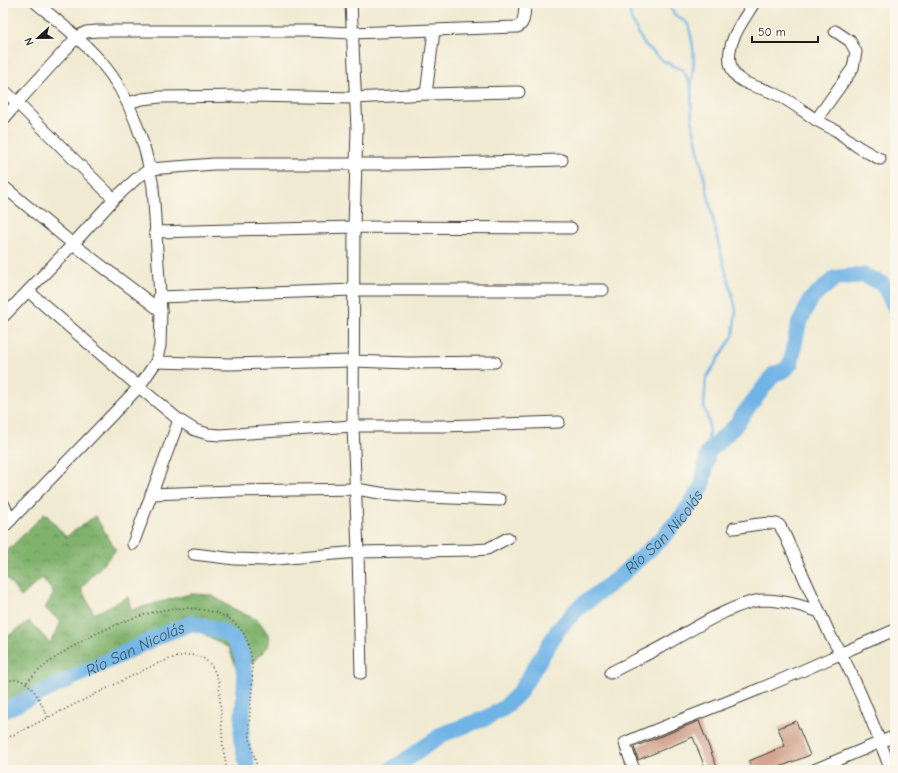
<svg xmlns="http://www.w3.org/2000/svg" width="898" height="773" font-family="'Comic Neue',sans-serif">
<defs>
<pattern id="forest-crowns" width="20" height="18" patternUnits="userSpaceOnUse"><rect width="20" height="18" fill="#80b26d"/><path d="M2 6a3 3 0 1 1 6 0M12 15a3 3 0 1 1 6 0" fill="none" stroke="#689059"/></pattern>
</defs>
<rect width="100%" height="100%" fill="#fbf7ec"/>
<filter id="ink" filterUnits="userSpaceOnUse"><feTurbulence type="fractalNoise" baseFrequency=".025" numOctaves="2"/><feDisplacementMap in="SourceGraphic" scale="8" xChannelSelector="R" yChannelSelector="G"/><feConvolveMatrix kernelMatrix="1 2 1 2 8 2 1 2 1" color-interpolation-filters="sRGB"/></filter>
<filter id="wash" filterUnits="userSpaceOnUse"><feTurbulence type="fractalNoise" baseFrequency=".012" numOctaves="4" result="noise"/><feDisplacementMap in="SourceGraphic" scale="16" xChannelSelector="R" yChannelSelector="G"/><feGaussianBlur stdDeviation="0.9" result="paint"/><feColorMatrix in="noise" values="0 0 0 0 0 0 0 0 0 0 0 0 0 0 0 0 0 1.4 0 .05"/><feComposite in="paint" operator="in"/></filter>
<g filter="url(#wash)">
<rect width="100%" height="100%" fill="#f1ead2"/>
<!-- forest -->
<path fill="url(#forest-crowns)" stroke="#4e6744" d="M 45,513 L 66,537 L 95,516 L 116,550 L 81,588 L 94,614 L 128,597 L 131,610 L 190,594 L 211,595 L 234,609 L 259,621 L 270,637 L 268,647 L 239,676 L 229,648 L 185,623 L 71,676 L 3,712 L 3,640 L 29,621 L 50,643 L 61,622 L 45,608 L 54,593 L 42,578 L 21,597 L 3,573 L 3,555 Z"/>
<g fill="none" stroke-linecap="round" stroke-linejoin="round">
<!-- stream -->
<g stroke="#70b4e6" stroke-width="2.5">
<path d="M 629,3 L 631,19 L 644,44 L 663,61 L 683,70 L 691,86 L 692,121 L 719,246 L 736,309 L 733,336 L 706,378 L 704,406 L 709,422 L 708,452"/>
<path d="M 668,3 L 674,14 L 688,24 C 695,49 695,61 691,86"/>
</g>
<!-- river -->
<g stroke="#70b4e6" stroke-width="16">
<path id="s1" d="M 3,711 L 166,633 L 192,623 L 219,630 L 234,639 L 242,655 L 245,679 L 241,739 L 248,770"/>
<path id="s2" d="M 391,770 L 443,734 L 486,718 L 504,708 L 519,693 L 558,630 L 578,608 L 618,578 L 661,539 L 683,515 L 702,487 L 708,452 L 734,427 L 751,404 L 774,374 L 785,370 L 791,363 L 798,326 L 811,299 L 835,278 L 863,275 L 883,284 L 895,308"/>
</g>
</g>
<g id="blocks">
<!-- building -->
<g fill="#d2a590">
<path d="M 699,721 L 718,770 L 706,770 L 693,737 L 638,760 L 634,747 Z"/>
<path d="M 796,721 L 810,755 L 772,770 L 753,770 L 749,761 L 785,746 L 778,728 Z"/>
</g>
</g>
</g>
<g filter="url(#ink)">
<use href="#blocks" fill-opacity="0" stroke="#3c3b37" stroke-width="1"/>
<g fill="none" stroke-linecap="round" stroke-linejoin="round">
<defs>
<g id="minor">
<path d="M 351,3 L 357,129 L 354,227 L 353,426 L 358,552 L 361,673"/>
<path d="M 754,3 C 743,21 724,44 731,67 C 736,84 757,86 771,92 C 787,98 801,110 815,119 C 822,124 830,127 837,131 C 843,135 848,140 854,144 C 862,150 871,154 880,159"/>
<path d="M 3,89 L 114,199"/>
<path d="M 426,94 L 434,31"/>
<path d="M 128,103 L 142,99 L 161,97 L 250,96 L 355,98 L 426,94 L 519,92"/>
<path d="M 3,120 L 17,103 L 77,37 L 86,32 L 97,31 L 309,31 L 352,33 L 517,27 C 526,24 524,11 525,3"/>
<path d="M 816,120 L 853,68 L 856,52 L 850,41 L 835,31"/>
<path d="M 3,186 L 73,244 L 161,311"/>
<path d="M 155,232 L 354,227 L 571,228"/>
<path d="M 28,291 L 139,387 L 179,420 L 195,430 L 208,434 L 220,435 L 353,426 L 443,426 L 559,422"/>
<path d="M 159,297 L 354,290 L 603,290"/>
<path d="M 3,317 L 73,244 L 114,199 L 137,178 L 150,169 L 214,164 L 405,164 L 562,160"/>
<path d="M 156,362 L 230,364 L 353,361 L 408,363 L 495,362"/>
<path d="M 151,494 L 233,491 L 356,489 L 380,493 L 426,497 L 500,500"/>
<path d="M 3,503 L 11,520"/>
<path d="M 3,528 L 139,387 L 156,362 L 160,346 L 161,311 L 153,187 C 146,144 130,95 101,62 C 82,40 59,22 36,3"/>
<path d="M 734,528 C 743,527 772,520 779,525 C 781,527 781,529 783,531 L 831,637 C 857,678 873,725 891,770"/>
<path d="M 133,544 L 179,420"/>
<path d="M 194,554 L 235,559 L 265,560 L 358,552 L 473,550 L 487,549 L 508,538"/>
<path d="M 610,673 C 626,664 643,657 659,648 C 685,634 735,601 764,600 C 783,600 803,606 820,612"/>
<path d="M 634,770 L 626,747 L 625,743 L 629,741 C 672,723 715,707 757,690 C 804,671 849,649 895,630"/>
<path d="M 814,770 L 895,736"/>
</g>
</defs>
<!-- minor casing -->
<use href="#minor" stroke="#3c3b37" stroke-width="13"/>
<!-- path -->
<g stroke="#3c3b37" stroke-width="1.5" stroke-dasharray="1 3" stroke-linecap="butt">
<path d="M 27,682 C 58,649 120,618 164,610 C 179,607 195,608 209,611 C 229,615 244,627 249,647 C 256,672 250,700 249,726 C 249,741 254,755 258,770"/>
<path d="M 3,683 C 29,670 38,698 48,717"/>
<path d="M 3,740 L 154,665 C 184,653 208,645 219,683 L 223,748 L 227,770"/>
</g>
<!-- minor -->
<use href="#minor" stroke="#fff" stroke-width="11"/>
</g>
</g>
<g text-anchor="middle" stroke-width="3" stroke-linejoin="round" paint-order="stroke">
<!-- water labels -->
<g font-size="16" font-style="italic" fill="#3e596d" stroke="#fbf7ec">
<text dy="6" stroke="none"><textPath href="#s2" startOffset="370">Río San Nicolás</textPath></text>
<text dy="6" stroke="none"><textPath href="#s1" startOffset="146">Río San Nicolás</textPath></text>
</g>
</g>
<!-- margin -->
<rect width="898" height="773" fill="none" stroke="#fbf7ec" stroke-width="16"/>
<!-- north arrow -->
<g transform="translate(38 38) rotate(248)" stroke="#fbf7ec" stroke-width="3" paint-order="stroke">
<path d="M0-3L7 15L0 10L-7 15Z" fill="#1c1c1c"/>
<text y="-6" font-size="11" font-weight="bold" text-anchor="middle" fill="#1c1c1c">N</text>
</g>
<!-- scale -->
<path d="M752 36v6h66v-6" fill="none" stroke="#1c1c1c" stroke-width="2"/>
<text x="758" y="36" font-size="12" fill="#1c1c1c" stroke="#fbf7ec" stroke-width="3" paint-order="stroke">50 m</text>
</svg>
